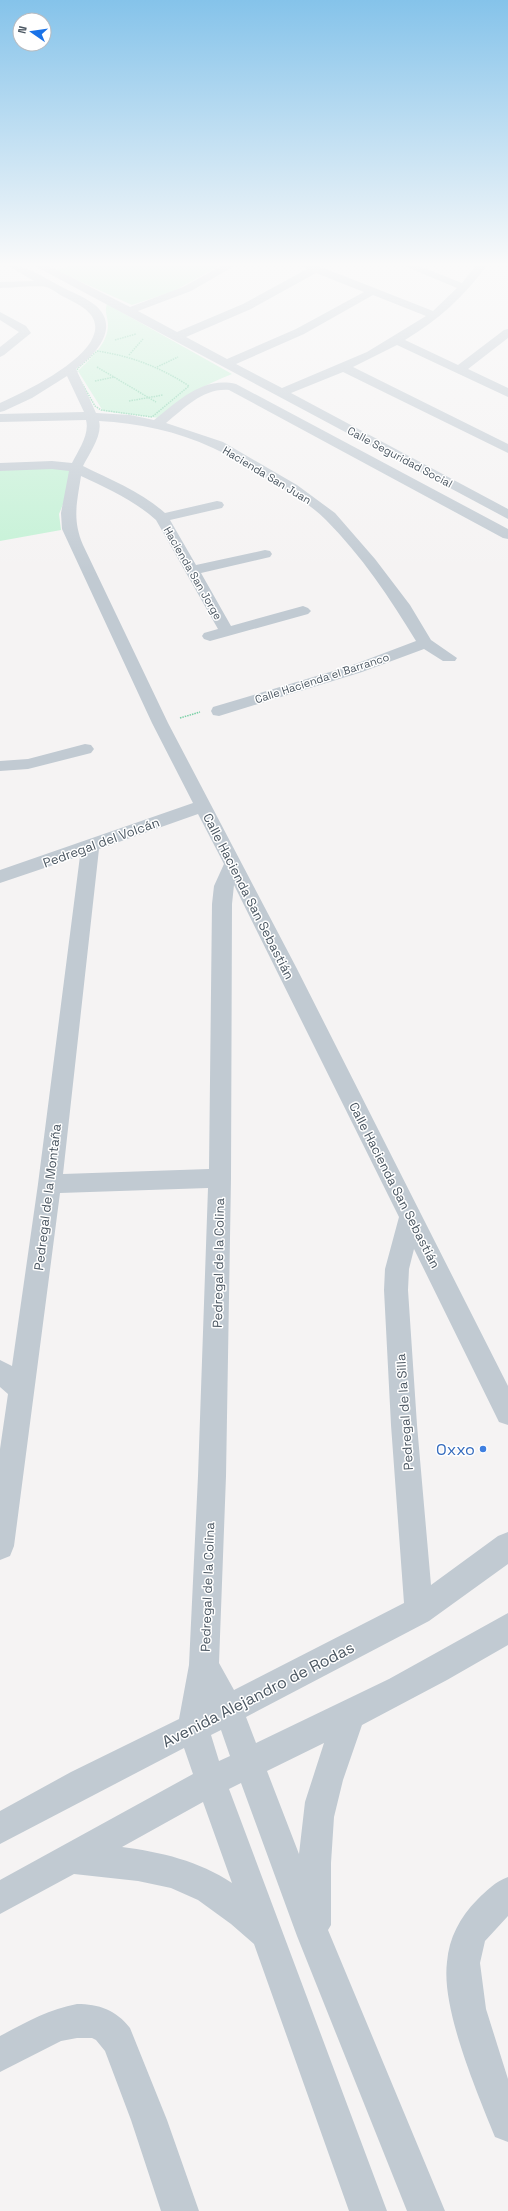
<svg xmlns="http://www.w3.org/2000/svg" width="508" height="2211" font-family="'Space Grotesk',sans-serif">
<rect width="100%" height="100%" fill="#f5f3f3"/>
<!-- green -->
<g fill="#c3f1d5">
<path d="M 71,265 L 221,265 L 174,291 L 132,305 L 55,270 Z"/>
<path d="M 107,304 L 232,374 C 204,385 180,398 159,418 L 103,411 L 78,371 C 90,359 108,344 108,325 C 108,317 104,312 107,304 Z"/>
<path d="M 66,466 L 77,470 L 59,514 L 61,530 L 0,541 L 0,470 Z"/>
</g>
<g fill="none" stroke-linecap="round" stroke-linejoin="round">
<!-- path -->
<g stroke="#7ad0a6" stroke-width="1.5" stroke-dasharray="1.5 1" stroke-linecap="butt">
<path d="M 115,340 L 136,334"/>
<path d="M 97,351 C 131,356 160,367 189,386 L 152,417 L 101,410 L 95,406 L 76,373 L 78,368 Z"/>
<path d="M 129,355 L 143,339"/>
<path d="M 97,367 L 156,402"/>
<path d="M 157,367 L 178,357"/>
<path d="M 95,381 L 114,377"/>
<path d="M 129,401 L 163,395"/>
<path d="M 180,718 L 200,712"/>
</g>
<!-- minor -->
<g fill="#c1cad2" fill-rule="evenodd">
<path d="M 7,265 C 27,265 43,277 60,286 C 71,292 85,297 95,305 C 121,327 96,354 76,369 L 96,413 L 130,415 L 154,420 C 178,401 203,376 236,384 L 508,529 L 508,539 L 503,538 L 229,390 C 203,388 185,408 166,423 L 223,442 L 297,485 L 335,513 L 375,559 L 410,605 L 431,640 L 457,658 L 455,661 L 443,661 L 424,649 L 362,672 L 219,716 L 213,715 L 211,711 L 213,707 L 350,666 L 416,641 C 390,598 361,555 326,520 C 309,503 286,490 266,478 C 248,468 231,456 213,448 C 177,431 138,423 99,421 C 103,435 89,454 83,466 C 111,480 142,492 165,513 L 217,501 L 222,502 L 224,505 L 222,508 L 170,520 L 196,565 L 265,550 L 270,551 L 272,554 L 270,557 L 201,573 L 231,626 L 303,606 L 308,608 L 311,611 L 308,614 L 210,641 L 204,639 L 202,636 L 204,633 L 218,629 L 156,520 C 135,501 107,488 81,476 C 77,503 72,519 83,545 L 168,723 L 296,967 L 508,1386 L 508,1425 L 499,1422 L 414,1249 L 409,1269 L 408,1290 L 417,1425 L 431,1585 L 498,1536 L 508,1532 L 508,1564 L 429,1621 L 246,1717 L 256,1743 L 389,1679 L 508,1613 L 508,1645 L 447,1680 L 362,1725 L 343,1780 L 334,1817 L 331,1863 L 331,1925 L 328,1930 L 445,2211 L 407,2211 L 297,1936 L 241,1783 L 229,1789 L 387,2211 L 349,2211 L 254,1944 L 231,1924 L 198,1900 L 171,1888 L 138,1881 L 74,1874 L 0,1914 L 0,1880 L 193,1774 L 184,1748 L 0,1844 L 0,1811 L 71,1772 L 179,1719 L 189,1665 L 198,1476 L 208,1188 L 60,1193 L 14,1546 L 10,1556 L 0,1560 L 0,1449 L 8,1394 L 0,1387 L 0,1360 L 12,1366 L 38,1184 L 80,856 L 0,883 L 0,870 L 193,803 L 152,723 L 62,529 L 61,513 L 69,471 L 52,469 L 0,471 L 0,463 L 52,461 L 72,463 C 78,451 90,434 86,420 L 0,422 L 0,414 L 84,412 L 67,376 L 32,398 L 4,411 L 0,412 L 0,403 C 25,392 83,363 93,337 C 103,314 78,304 62,296 C 57,293 51,288 46,287 C 34,285 13,288 0,288 L 0,282 L 34,281 ZM 198,814 L 224,864 L 214,886 L 212,904 L 209,1169 L 63,1174 L 99,849 ZM 234,885 L 399,1217 L 385,1269 L 384,1290 L 391,1425 L 404,1603 L 234,1690 L 219,1663 L 226,1476 L 231,1178 L 232,904 ZM 221,1730 L 230,1756 L 219,1761 L 211,1735 ZM 324,1743 L 305,1802 L 299,1854 L 267,1771 ZM 203,1802 L 232,1883 C 199,1861 161,1852 122,1847 Z"/>
<path d="M 33,265 L 47,265 L 130,307 L 183,287 L 223,265 L 236,265 L 191,291 L 138,311 L 177,332 L 243,304 L 307,269 L 301,265 L 316,265 L 433,311 L 457,288 L 402,265 L 417,265 L 462,283 L 476,265 L 487,265 C 465,296 438,320 405,340 L 458,365 L 504,330 L 508,329 L 508,338 L 468,369 L 508,388 L 508,397 L 397,345 L 353,367 L 508,444 L 508,453 L 343,372 L 291,393 L 508,509 L 508,519 ZM 316,273 L 364,292 L 296,329 L 227,359 L 186,337 L 251,309 ZM 373,295 L 426,316 L 367,352 L 282,388 L 236,364 L 304,334 Z"/>
<path d="M 0,312 L 26,326 L 31,333 L 4,355 L 0,357 L 0,347 L 19,332 L 0,320 Z"/>
<path d="M 85,744 L 91,745 L 94,749 L 91,753 L 28,769 L 0,771 L 0,761 L 28,759 Z"/>
<path d="M 508,1877 L 508,1916 L 485,1941 L 480,1963 L 486,2009 L 508,2079 L 508,2142 L 495,2137 C 477,2092 441,2009 447,1962 C 449,1938 460,1917 477,1900 C 487,1890 495,1882 508,1877 Z"/>
<path d="M 77,2004 C 99,2004 116,2010 130,2028 L 167,2120 L 199,2211 L 161,2211 L 131,2120 L 105,2051 L 96,2040 L 92,2038 L 77,2038 L 61,2041 L 0,2072 L 0,2036 C 25,2023 49,2009 77,2004 Z"/>
</g>
</g>
<!-- sky -->
<linearGradient id="sky" x2="0" y2="1"><stop stop-color="#85c3ea"/><stop offset="0.46" stop-color="#fafafa"/><stop offset="1" stop-color="#fafafa" stop-opacity="0"/></linearGradient>
<rect width="508" height="575" fill="url(#sky)"/>
<!-- markers -->
<circle fill="#3f7fe0" stroke="#fff" stroke-width="1.5" cx="483" cy="1449" r="4"/>
<g text-anchor="middle" stroke-width="3" stroke-linejoin="round" paint-order="stroke">
<!-- far-street labels -->
<g font-size="11" fill="#4a5661" stroke="#fff">
<text transform="translate(400 457) rotate(28)" y="4">Calle Seguridad Social</text>
<text transform="translate(267 475) rotate(31)" y="4">Hacienda San Juan</text>
<text transform="translate(193 573) rotate(60)" y="4">Hacienda San Jorge</text>
<text transform="translate(322 678) rotate(-18)" y="4">Calle Hacienda el Barranco</text>
</g>
<!-- street labels -->
<g font-size="13" fill="#4a5661" stroke="#fff">
<text transform="translate(101 842) rotate(-20)" y="5">Pedregal del Volcán</text>
<text transform="translate(249 896) rotate(63)" y="5">Calle Hacienda San Sebastián</text>
<text transform="translate(395 1185) rotate(63)" y="5">Calle Hacienda San Sebastián</text>
<text transform="translate(47 1197) rotate(-83)" y="5">Pedregal de la Montaña</text>
<text transform="translate(218 1263) rotate(-89)" y="5">Pedregal de la Colina</text>
<text transform="translate(404 1412) rotate(-94)" y="5">Pedregal de la Silla</text>
<text transform="translate(207 1587) rotate(-88)" y="5">Pedregal de la Colina</text>
</g>
<!-- near-shop labels -->
<g font-size="16" fill="#366cbe" stroke="#fff" text-anchor="end">
<text x="475" y="1455">Oxxo</text>
</g>
<!-- near-street labels -->
<g font-size="16" fill="#4a5661" stroke="#fff">
<text transform="translate(258 1694) rotate(-27)" y="6">Avenida Alejandro de Rodas</text>
</g>
</g>
<!-- north arrow -->
<g transform="translate(32 32) rotate(283)"><circle r="19" fill="#ffffff" stroke="#b7bbc0"/>
<path d="M0-3L7 15L0 10L-7 15Z" fill="#1a73e8"/>
<text y="-6" font-size="11" font-weight="bold" text-anchor="middle" fill="#4a5661">N</text>
</g>
</svg>
